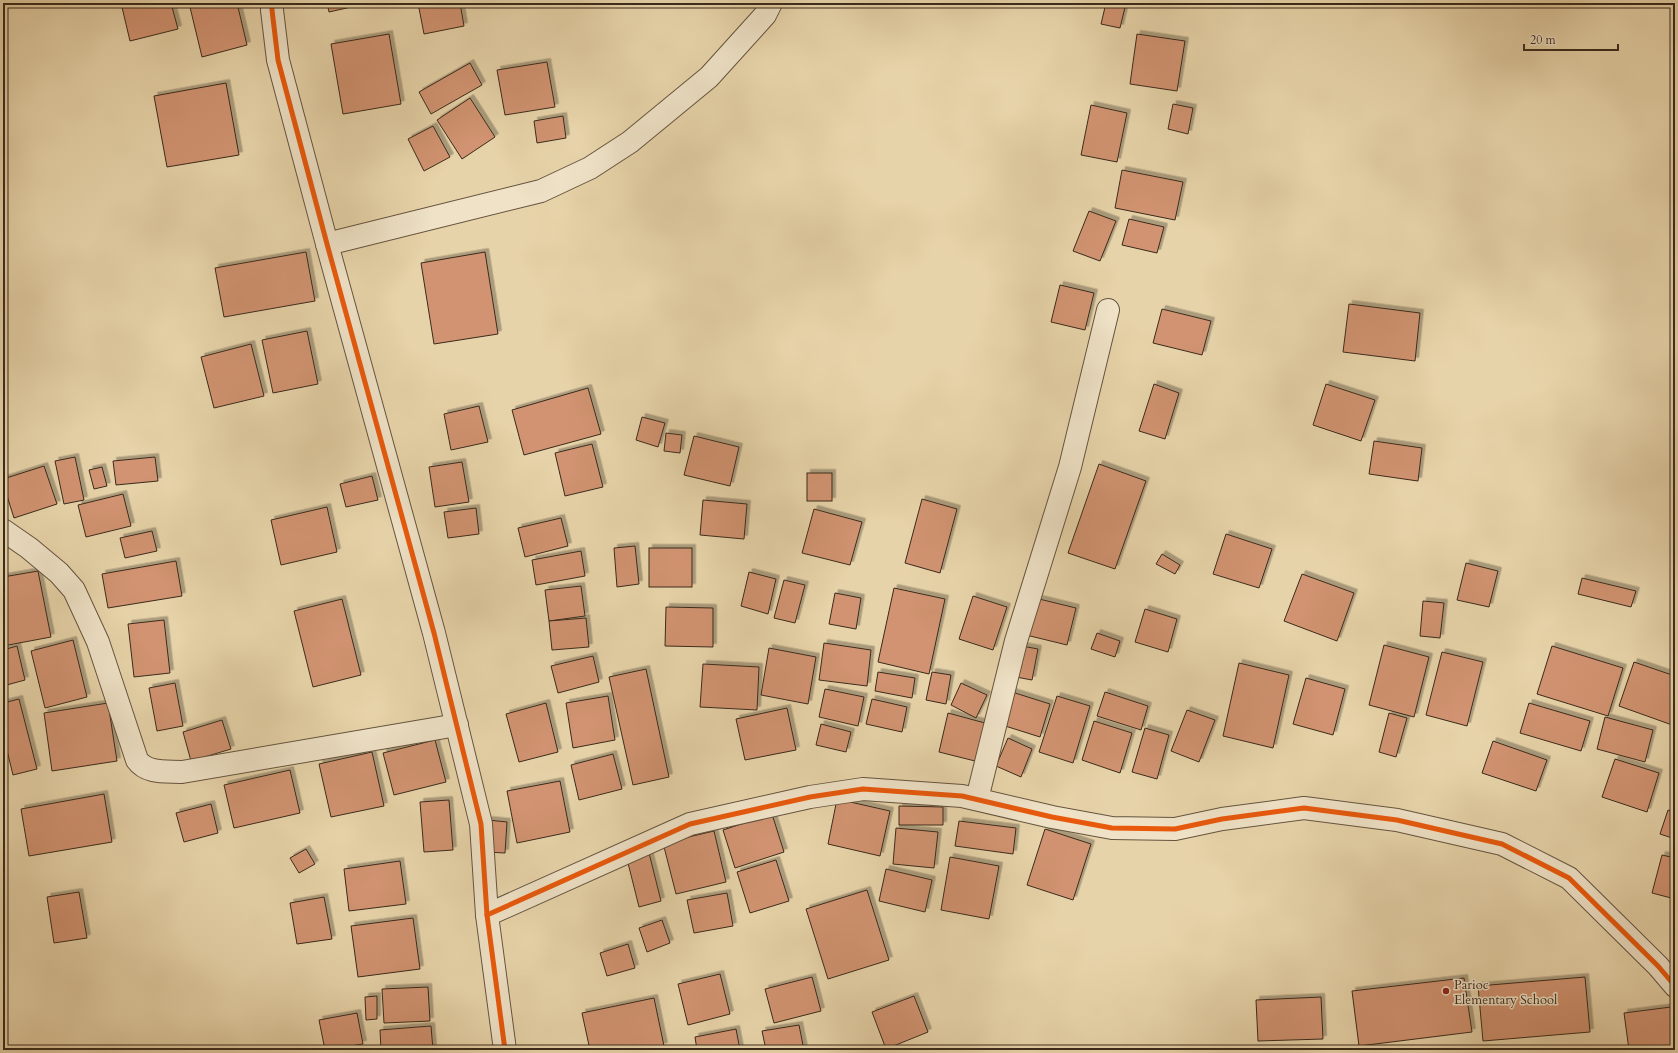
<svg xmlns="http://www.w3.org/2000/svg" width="1678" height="1053" font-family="Cardo,serif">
<defs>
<filter id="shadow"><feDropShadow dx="3.5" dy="-3.5" stdDeviation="0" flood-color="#0004"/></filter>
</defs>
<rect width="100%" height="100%" fill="#e7d3a9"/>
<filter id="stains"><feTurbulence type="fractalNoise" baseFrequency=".005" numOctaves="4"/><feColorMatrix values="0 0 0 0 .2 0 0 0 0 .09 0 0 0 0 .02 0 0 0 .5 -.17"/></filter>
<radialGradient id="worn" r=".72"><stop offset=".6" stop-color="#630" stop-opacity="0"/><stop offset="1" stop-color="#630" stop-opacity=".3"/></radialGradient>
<!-- building -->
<g fill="#d19371" stroke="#3a2a1b" filter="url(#shadow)">
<path d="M 121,3 L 171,3 L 178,29 L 130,41 Z"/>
<path d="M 189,3 L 237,3 L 247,45 L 202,57 Z"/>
<path d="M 327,3 L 369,3 L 329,12 Z"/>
<path d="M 418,3 L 460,3 L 464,26 L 424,34 Z"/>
<path d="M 1106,3 L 1126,3 L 1120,28 L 1101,24 Z"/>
<path d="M 389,34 L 401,104 L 343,114 L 331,44 Z"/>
<path d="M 1137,34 L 1185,41 L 1177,91 L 1130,84 Z"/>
<path d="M 547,62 L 555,107 L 505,115 L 497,70 Z"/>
<path d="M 470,63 L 482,85 L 431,114 L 419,92 Z"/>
<path d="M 226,83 L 239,155 L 167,167 L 154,96 Z"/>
<path d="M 470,98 L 495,137 L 462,159 L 437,120 Z"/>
<path d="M 1173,104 L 1193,108 L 1188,134 L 1168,129 Z"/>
<path d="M 1091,105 L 1127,113 L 1117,162 L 1081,155 Z"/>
<path d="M 563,116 L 566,138 L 537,143 L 534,121 Z"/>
<path d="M 433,126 L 450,157 L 424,171 L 408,139 Z"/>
<path d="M 1122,170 L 1183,182 L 1175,220 L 1115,208 Z"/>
<path d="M 1089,211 L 1116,221 L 1100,261 L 1073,251 Z"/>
<path d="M 1129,219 L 1164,227 L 1157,253 L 1122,245 Z"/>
<path d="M 306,252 L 315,301 L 224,317 L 215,268 Z"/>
<path d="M 485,252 L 498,334 L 434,344 L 421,263 Z"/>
<path d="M 1060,285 L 1094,293 L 1085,330 L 1051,322 Z"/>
<path d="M 1349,304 L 1420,313 L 1415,361 L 1343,352 Z"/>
<path d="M 1162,309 L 1211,321 L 1202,355 L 1153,343 Z"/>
<path d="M 307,331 L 318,384 L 273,393 L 262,340 Z"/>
<path d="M 251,344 L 264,396 L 214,408 L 201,357 Z"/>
<path d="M 1154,384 L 1179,393 L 1165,439 L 1139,431 Z"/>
<path d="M 1326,384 L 1375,400 L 1361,441 L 1313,425 Z"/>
<path d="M 588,388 L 601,434 L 524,455 L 512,410 Z"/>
<path d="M 479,406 L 488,442 L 451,450 L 444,414 Z"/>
<path d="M 642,417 L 665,423 L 658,447 L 636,440 Z"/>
<path d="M 666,433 L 682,435 L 680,453 L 664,451 Z"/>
<path d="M 694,436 L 739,447 L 730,486 L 684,475 Z"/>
<path d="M 1374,441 L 1422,448 L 1418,481 L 1369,474 Z"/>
<path d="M 592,444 L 603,487 L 565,496 L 555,453 Z"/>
<path d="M 75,457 L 84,500 L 64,504 L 55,461 Z"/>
<path d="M 155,457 L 158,481 L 116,485 L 113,461 Z"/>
<path d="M 462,462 L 469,502 L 435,507 L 429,467 Z"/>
<path d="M 1099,464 L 1146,481 L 1115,569 L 1068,553 Z"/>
<path d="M 44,466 L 57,504 L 14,518 L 3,483 L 3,479 Z"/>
<path d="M 102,467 L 107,486 L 94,489 L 89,470 Z"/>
<rect x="807" y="473" width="25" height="28"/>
<path d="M 372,476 L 378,500 L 346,507 L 340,484 Z"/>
<path d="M 123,494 L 131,526 L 86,537 L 78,505 Z"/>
<path d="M 922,499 L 957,509 L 940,573 L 905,563 Z"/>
<path d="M 703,500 L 747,504 L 744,539 L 700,535 Z"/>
<path d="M 327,507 L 337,552 L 281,565 L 271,520 Z"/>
<path d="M 476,508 L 479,534 L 448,538 L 444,512 Z"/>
<path d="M 814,509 L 862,522 L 850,565 L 802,553 Z"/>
<path d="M 561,518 L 568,546 L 525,557 L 518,528 Z"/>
<path d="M 152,531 L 157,551 L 125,558 L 120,538 Z"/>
<path d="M 1226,534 L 1272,549 L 1259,588 L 1213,574 Z"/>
<path d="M 635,546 L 639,584 L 617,587 L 614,548 Z"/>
<rect x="649" y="548" width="43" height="39"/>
<path d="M 581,551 L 585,576 L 536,585 L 532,560 Z"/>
<path d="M 1162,554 L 1180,565 L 1175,574 L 1156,564 Z"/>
<path d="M 176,561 L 182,596 L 108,608 L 102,574 Z"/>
<path d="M 1466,563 L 1498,571 L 1489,607 L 1457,600 Z"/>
<path d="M 38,571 L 51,637 L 3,646 L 3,577 Z"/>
<path d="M 749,572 L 776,579 L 768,614 L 741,606 Z"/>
<path d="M 1302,574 L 1354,593 L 1337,641 L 1284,621 Z"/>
<path d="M 1582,578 L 1636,591 L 1631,607 L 1578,594 Z"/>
<path d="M 784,580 L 805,585 L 795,623 L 774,618 Z"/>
<path d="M 581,586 L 585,616 L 549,621 L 545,590 Z"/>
<path d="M 894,588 L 945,599 L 929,674 L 878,662 Z"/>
<path d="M 835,593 L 861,598 L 856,629 L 829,624 Z"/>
<path d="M 973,596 L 1007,607 L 993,650 L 959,639 Z"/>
<path d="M 1031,597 L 1076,608 L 1067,645 L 1022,634 Z"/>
<path d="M 342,599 L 361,675 L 313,687 L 294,611 Z"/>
<path d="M 1423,601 L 1444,603 L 1440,638 L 1420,636 Z"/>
<path d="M 666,607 L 713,608 L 713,647 L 665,646 Z"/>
<path d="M 1145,609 L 1177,619 L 1168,652 L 1135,642 Z"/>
<path d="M 586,618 L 589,647 L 552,650 L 549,621 Z"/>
<path d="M 164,620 L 170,673 L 134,677 L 128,624 Z"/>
<path d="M 1097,633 L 1120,641 L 1115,657 L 1091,649 Z"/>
<path d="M 73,640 L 87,697 L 45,708 L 31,651 Z"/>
<path d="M 824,643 L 871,650 L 867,686 L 819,680 Z"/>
<path d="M 1384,645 L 1429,657 L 1414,717 L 1369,705 Z"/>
<path d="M 17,646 L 25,680 L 3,686 L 3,650 Z"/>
<path d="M 1022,646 L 1038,649 L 1032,680 L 1016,677 Z"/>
<path d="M 1552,646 L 1623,668 L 1608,716 L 1537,694 Z"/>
<path d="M 769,648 L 816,657 L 808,704 L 761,695 Z"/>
<path d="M 1442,652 L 1483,662 L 1467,726 L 1426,715 Z"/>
<path d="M 593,656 L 599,682 L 558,693 L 551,666 Z"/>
<path d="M 1634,662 L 1675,676 L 1675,726 L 1619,706 Z"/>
<path d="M 1239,663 L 1289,675 L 1273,748 L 1223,736 Z"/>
<path d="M 703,664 L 759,667 L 757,710 L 700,707 Z"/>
<path d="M 646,669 L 669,777 L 633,785 L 609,677 Z"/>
<path d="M 878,672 L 915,678 L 912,698 L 875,691 Z"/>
<path d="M 932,672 L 951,675 L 946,704 L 926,700 Z"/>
<path d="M 1306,678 L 1345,689 L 1333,735 L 1293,724 Z"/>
<path d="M 175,683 L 183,726 L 157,731 L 149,688 Z"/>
<path d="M 961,683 L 987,695 L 976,718 L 951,705 Z"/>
<path d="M 825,689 L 864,697 L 858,726 L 819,717 Z"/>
<path d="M 1012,692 L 1050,704 L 1040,737 L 1002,725 Z"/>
<path d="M 1105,692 L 1148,706 L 1141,730 L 1097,716 Z"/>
<path d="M 608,696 L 615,740 L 573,748 L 566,703 Z"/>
<path d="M 1057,696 L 1090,706 L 1073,763 L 1039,752 Z"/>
<path d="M 19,699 L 37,769 L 13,775 L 3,734 L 3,703 Z"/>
<path d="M 872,699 L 907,707 L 902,732 L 866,724 Z"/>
<path d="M 108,703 L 117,761 L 52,771 L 44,713 Z"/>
<path d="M 546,703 L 558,752 L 519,762 L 506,714 Z"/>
<path d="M 1529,703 L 1590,721 L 1581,751 L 1520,733 Z"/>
<path d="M 787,708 L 796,750 L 745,760 L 736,719 Z"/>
<path d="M 1187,710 L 1215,720 L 1199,762 L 1171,751 Z"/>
<path d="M 948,713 L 985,723 L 975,761 L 939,752 Z"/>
<path d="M 1389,713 L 1407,718 L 1396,757 L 1379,752 Z"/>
<path d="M 1605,717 L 1653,730 L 1645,762 L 1597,749 Z"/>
<path d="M 222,720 L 231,749 L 191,761 L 183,732 Z"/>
<path d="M 1094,721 L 1132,733 L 1120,773 L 1082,760 Z"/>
<path d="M 821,724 L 851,732 L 846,752 L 816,745 Z"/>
<path d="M 1145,728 L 1169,735 L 1157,779 L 1132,772 Z"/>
<path d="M 1008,738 L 1032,749 L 1021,777 L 996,766 Z"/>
<path d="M 435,740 L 446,782 L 394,795 L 383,753 Z"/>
<path d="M 1493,741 L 1547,760 L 1536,791 L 1482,773 Z"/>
<path d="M 372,752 L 384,806 L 331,817 L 319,764 Z"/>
<path d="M 613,754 L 622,789 L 579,800 L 571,765 Z"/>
<path d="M 1615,759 L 1659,773 L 1647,812 L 1602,797 Z"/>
<path d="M 290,770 L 300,813 L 234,828 L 224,785 Z"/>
<path d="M 560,781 L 570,832 L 517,843 L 507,791 Z"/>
<path d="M 104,794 L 112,842 L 29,856 L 21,809 Z"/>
<path d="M 837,799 L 890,811 L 880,856 L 828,844 Z"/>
<path d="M 449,800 L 453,850 L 424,852 L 420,802 Z"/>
<path d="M 211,804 L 218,833 L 184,842 L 176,813 Z"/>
<path d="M 899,806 L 943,807 L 943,825 L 899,825 Z"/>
<path d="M 1668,810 L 1675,813 L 1675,839 L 1660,834 Z"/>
<path d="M 772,814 L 784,852 L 735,868 L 723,830 Z"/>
<path d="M 488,820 L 507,822 L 505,853 L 486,852 Z"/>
<path d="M 959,821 L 1016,828 L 1013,854 L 955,846 Z"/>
<path d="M 896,828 L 938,832 L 934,868 L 893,864 Z"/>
<path d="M 1045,829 L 1091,844 L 1073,900 L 1027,885 Z"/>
<path d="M 714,831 L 726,882 L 676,894 L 663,843 Z"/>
<path d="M 306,849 L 315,864 L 299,873 L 290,858 Z"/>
<path d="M 649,853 L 661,901 L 639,907 L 627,859 Z"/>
<path d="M 1662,855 L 1675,858 L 1675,899 L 1652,893 Z"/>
<path d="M 950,857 L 999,866 L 989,919 L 941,910 Z"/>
<path d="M 776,860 L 789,901 L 750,913 L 737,872 Z"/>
<path d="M 400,861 L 406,904 L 349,911 L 344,869 Z"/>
<path d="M 886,869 L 932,880 L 925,912 L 879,901 Z"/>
<path d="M 867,890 L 889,960 L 828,979 L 806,909 Z"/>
<path d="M 79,892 L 87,938 L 54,943 L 47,897 Z"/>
<path d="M 727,893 L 733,926 L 694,933 L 687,900 Z"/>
<path d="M 324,897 L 332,939 L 297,944 L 290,903 Z"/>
<path d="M 413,918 L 420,969 L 358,977 L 351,926 Z"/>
<path d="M 662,920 L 670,943 L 647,952 L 639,928 Z"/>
<path d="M 628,944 L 635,968 L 607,976 L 600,953 Z"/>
<path d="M 720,974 L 730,1014 L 688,1025 L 678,984 Z"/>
<path d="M 812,977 L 821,1011 L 774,1023 L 765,989 Z"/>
<path d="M 1585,977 L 1590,1032 L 1483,1041 L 1478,986 Z"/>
<path d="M 1464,978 L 1472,1032 L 1359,1046 L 1352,991 Z"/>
<path d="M 428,987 L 430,1021 L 384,1023 L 382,989 Z"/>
<path d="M 377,996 L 377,1019 L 366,1020 L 365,997 Z"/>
<path d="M 914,996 L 928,1032 L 886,1049 L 872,1012 Z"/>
<path d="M 1321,997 L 1323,1039 L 1258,1041 L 1256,1000 Z"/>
<path d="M 654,998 L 664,1046 L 646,1050 L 590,1050 L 582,1013 Z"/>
<path d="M 1671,1007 L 1675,1035 L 1675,1050 L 1629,1050 L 1624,1013 Z"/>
<path d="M 357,1013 L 363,1044 L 325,1050 L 319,1020 Z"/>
<path d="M 799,1025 L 804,1050 L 766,1050 L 762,1031 Z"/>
<path d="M 431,1026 L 433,1050 L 381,1050 L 380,1030 Z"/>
<path d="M 736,1029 L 740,1050 L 697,1050 L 695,1037 Z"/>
</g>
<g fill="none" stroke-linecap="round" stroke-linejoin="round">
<defs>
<g id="minor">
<path d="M 272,3 L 272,10 L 278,60 L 327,244 L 434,633 L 481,824 L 487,915 L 505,1050"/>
<path d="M 327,244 L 541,191 L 590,168 L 630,142 L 709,77 L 765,15 L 771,3"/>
<path d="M 3,530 L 29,548 L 59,573 L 74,590 L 98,642 L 137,760 C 147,774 166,771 182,772 L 457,725"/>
<path d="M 977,799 L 1016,641 L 1070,467 L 1108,310"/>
<path d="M 487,915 L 690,824 L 810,797 L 863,789 L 962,796 L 1052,817 L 1112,828 L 1175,829 L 1222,819 L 1304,808 L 1397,820 L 1502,844 L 1569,878 L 1658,966 L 1675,986"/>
</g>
</defs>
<!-- minor casing -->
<use href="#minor" stroke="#65543e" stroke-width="24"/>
<!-- minor -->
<use href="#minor" stroke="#efe2c7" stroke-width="22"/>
<defs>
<g id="cycleway">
<path d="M 272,3 L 272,10 L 278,60 L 327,244 L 434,633 L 481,824 L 487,915 L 505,1050"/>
<path d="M 487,915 L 690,824 L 810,797 L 863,789 L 962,796 L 1052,817 L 1112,828 L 1175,829 L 1222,819 L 1304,808 L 1397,820 L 1502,844 L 1569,878 L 1658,966 L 1675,986"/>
</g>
</defs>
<!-- cycleway casing -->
<use href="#cycleway" stroke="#efe2c7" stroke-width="8"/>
<!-- cycleway -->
<use href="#cycleway" stroke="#e8590c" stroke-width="5"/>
</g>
<!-- markers -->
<circle fill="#8f2418" stroke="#efe2c7" stroke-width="1.5" cx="1446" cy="991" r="4"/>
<g text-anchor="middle" stroke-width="3" stroke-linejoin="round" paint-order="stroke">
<!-- poi labels -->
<g font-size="13" fill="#3a2a1b" stroke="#efe2c7" text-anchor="start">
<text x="1454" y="989">Parioc<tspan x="1454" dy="15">Elementary School</tspan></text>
</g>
</g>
<!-- margin -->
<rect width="1678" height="1053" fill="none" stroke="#e7d3a9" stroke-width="16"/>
<rect x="4" y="4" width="1670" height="1045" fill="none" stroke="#3a2a1b" stroke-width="2"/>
<rect x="8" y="8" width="1662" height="1037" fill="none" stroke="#3a2a1b"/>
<!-- scale -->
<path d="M1524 44v6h94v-6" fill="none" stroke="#3a2a1b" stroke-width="2"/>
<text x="1530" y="44" font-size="12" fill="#3a2a1b" stroke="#efe2c7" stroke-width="3" paint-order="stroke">20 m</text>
<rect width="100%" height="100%" filter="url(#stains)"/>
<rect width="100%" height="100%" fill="url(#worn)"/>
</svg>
